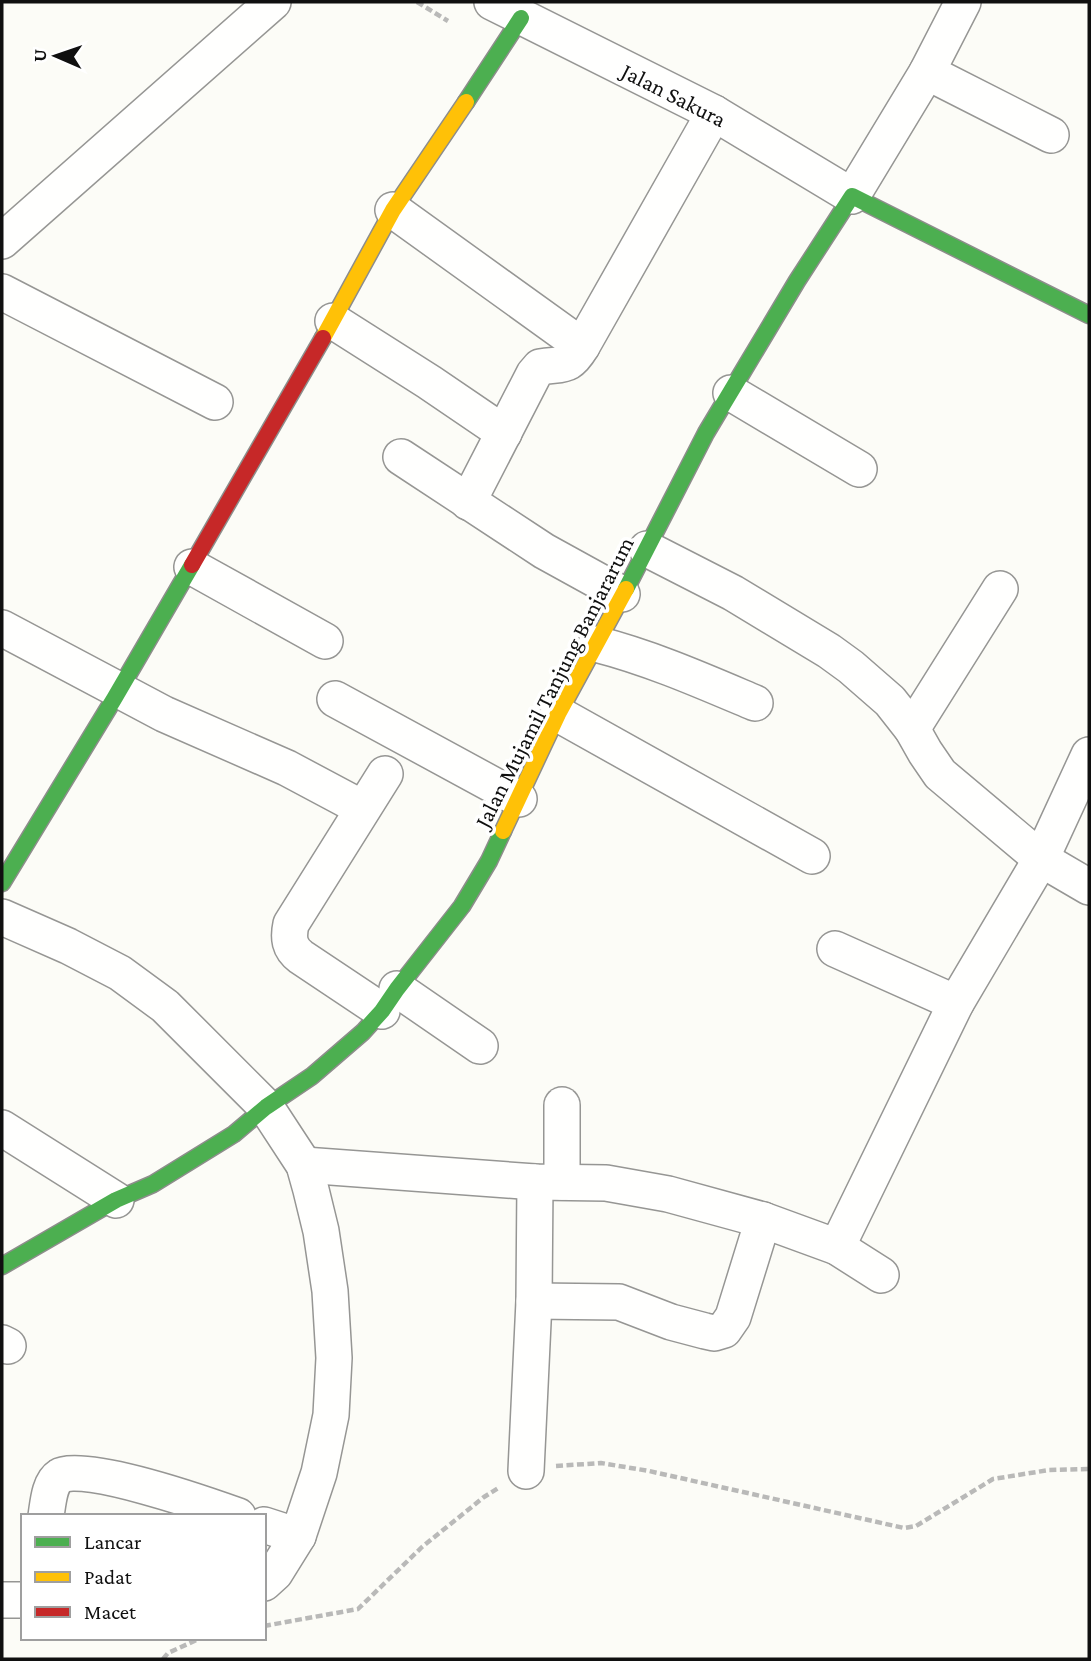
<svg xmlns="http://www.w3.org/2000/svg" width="1091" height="1661" font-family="'Crimson Pro',serif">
<rect width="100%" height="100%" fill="#fcfcf7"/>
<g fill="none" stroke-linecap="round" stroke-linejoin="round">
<defs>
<g id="street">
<path d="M 492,2 L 714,113 L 852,196 L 927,72 L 963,2"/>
<path d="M 927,72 L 1051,135"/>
<path d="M 393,210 L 582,346"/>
<path d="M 2,241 L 273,2"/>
<path d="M 2,292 L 215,402"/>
<path d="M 333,321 L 429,382 L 504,433"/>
<path d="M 731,393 L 859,469"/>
<path d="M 401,457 L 544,551 L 622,594"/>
<path d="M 468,502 L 534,374 L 540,367 C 564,363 568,369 582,346 L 714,113"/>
<path d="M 647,549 L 733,593 L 829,651 L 851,667 L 890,701 L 912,729 L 925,752 L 940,774 L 1041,859 L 1089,887"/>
<path d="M 192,567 L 325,641"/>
<path d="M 2,628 L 164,714 L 287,768 L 362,808"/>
<path d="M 596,644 C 651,658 703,681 755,703"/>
<path d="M 335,699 L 519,799"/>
<path d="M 558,714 L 812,856"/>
<path d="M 912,729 L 1000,589"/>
<path d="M 2,917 L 68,946 L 120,973 L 165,1006 L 266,1107 L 304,1165 L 311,1190 L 321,1231 L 330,1291 L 334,1358 L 331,1415 L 319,1473 L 298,1536 L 275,1573 L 264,1583"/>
<path d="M 835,949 L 956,1003"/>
<path d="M 397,989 L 480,1046"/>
<path d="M 382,1011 L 301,957 C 289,948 288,938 291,924 L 385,774"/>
<path d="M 2,1128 L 116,1200"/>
<path d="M 304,1165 L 535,1182 L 606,1183 L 668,1194 L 763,1220 L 837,1247 L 881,1275"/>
<path d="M 562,1182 L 562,1105"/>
<path d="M 837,1247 L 956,1003 L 1041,859 L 1089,755"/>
<path d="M 534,1301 L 619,1302 L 671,1322 L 705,1331 L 714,1333 L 724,1330 L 733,1317 L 763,1220"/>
<path d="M 2,1343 L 8,1346"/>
<path d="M 526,1471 L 534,1301 L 535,1182"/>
<path d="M 46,1516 C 48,1504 49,1483 60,1476 C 81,1461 210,1506 238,1516"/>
<path d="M 264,1525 L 298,1536"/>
<path d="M 2,1600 L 23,1600"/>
</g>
<g id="fast">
<path d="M 466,102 L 521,18"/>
<path d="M 626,589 L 706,433 L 797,281 L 852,196 L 1089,315"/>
<path d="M 2,883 L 114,699 L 192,565"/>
<path d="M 2,1266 L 116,1200 L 153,1184 L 234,1134 L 266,1107 L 312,1076 L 363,1032 L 382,1011 L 397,989 L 462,906 L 489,861 L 503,831"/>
</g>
<g id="slow">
<path d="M 323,338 L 393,210 L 466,102"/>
<path d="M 503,831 L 558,714 L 626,589"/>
</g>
<path id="jam" d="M 192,565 L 323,338"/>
</defs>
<!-- street casing -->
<use href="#street" stroke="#969694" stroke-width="38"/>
<!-- fast casing -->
<use href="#fast" stroke="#8d8d8b" stroke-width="19"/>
<!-- slow casing -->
<use href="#slow" stroke="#8d8d8b" stroke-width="19"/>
<!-- jam casing -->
<use href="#jam" stroke="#8d8d8b" stroke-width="19"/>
<!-- path -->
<g stroke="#b9b9b8" stroke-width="4.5" stroke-dasharray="7 3.5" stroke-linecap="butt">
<path d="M 417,2 L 448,21"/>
<path d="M 556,1466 L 601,1463 L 649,1471 L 904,1528 L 916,1526 L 993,1479 L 1049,1470 L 1089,1469"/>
<path d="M 264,1626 L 358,1609 L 422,1547 L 484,1497 L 500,1487"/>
<path d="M 163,1659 L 168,1653 L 201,1638"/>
</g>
<!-- street -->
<use href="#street" stroke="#fffffe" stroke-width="35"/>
<!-- fast -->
<use href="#fast" stroke="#4caf50" stroke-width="16"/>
<!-- slow -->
<use href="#slow" stroke="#ffc107" stroke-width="16"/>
<!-- jam -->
<use href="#jam" stroke="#c62828" stroke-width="16"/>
</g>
<g text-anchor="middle" stroke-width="7" stroke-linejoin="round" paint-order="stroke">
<!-- street labels -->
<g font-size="23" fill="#101010" stroke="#fff">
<text transform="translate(674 95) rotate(27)" y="8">Jalan Sakura</text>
<text transform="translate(554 682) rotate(-63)" y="8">Jalan Mujamil Tanjung Banjararum</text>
</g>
</g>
<!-- border -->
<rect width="1091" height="1661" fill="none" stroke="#101010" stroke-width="7"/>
<!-- legend -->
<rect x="21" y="1514" width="245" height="126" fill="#ffffff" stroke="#9f9f9f" stroke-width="2"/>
<rect x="35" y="1537" width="35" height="10" fill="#4caf50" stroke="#9f9f9f" stroke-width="2"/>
<text x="84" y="1549" font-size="21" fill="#101010">Lancar</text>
<rect x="35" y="1572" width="35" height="10" fill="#ffc107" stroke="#9f9f9f" stroke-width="2"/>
<text x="84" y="1584" font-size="21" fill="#101010">Padat</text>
<rect x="35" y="1607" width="35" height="10" fill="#c62828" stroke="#9f9f9f" stroke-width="2"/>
<text x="84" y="1619" font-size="21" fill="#101010">Macet</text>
<!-- north arrow -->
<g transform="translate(56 56) rotate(272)" stroke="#ffffff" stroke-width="5" paint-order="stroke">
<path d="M0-5L12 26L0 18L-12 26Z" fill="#101010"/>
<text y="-10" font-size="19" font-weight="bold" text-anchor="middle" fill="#101010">U</text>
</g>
</svg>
